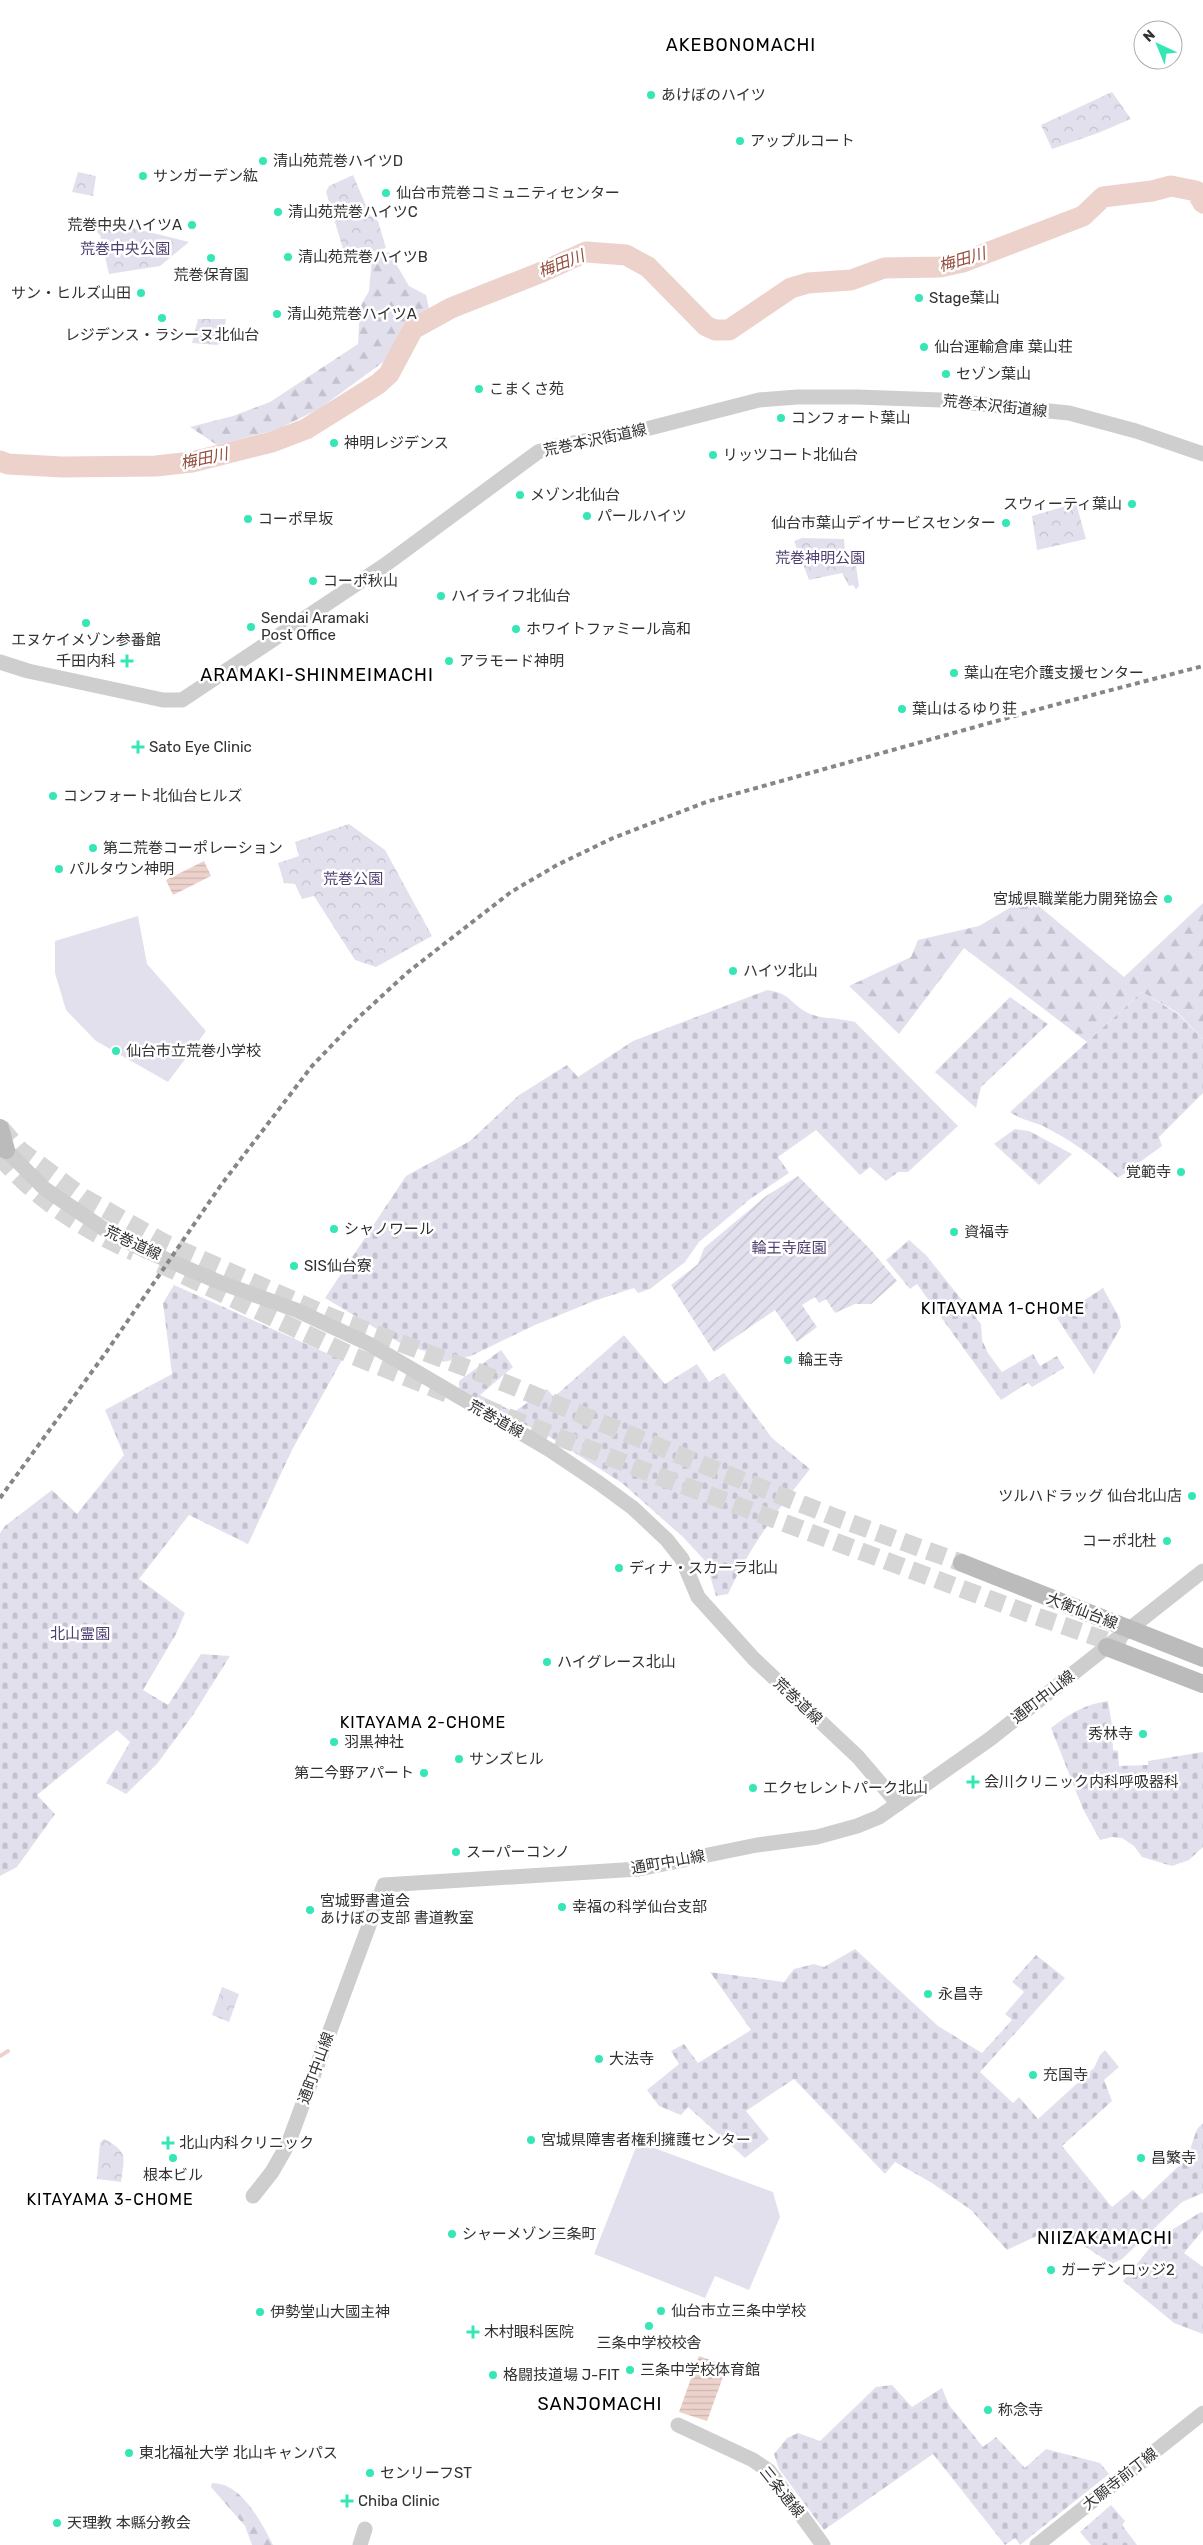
<svg xmlns="http://www.w3.org/2000/svg" width="1203" height="2545" font-family="Rubik,'Noto Sans JP',sans-serif">
<defs>
<pattern id="forest-firs" width="22" height="20" patternUnits="userSpaceOnUse" patternTransform="scale(1.25)"><rect width="22" height="20" fill="#e3e0ee"/><path d="M5 1l3.5 6h-7zM16 11l3.5 6h-7z" fill="#c3c1cd"/></pattern>
<pattern id="cemetery-stones" width="16" height="16" patternUnits="userSpaceOnUse" patternTransform="scale(1.25)"><rect width="16" height="16" fill="#e3e0ee"/><path d="M2 7V4a2 2 0 0 1 4 0v3zM10 15v-3a2 2 0 0 1 4 0v3z" fill="#c3c1cd"/></pattern>
<pattern id="park-crowns" width="20" height="18" patternUnits="userSpaceOnUse" patternTransform="scale(1.25)"><rect width="20" height="18" fill="#e3e0ee"/><path d="M2 6a3 3 0 1 1 6 0M12 15a3 3 0 1 1 6 0" fill="none" stroke="#c3c1cd"/></pattern>
<pattern id="garden-furrows" width="10" height="10" patternUnits="userSpaceOnUse" patternTransform="scale(1.25)"><rect width="10" height="10" fill="#e3e0ee"/><path d="M-1 1l2-2M0 10L10 0M9 11l2-2" fill="none" stroke="#c3c1cd"/></pattern>
<pattern id="water-rules" width="6" height="5" patternUnits="userSpaceOnUse" patternTransform="scale(1.25)"><rect width="6" height="5" fill="#edd2cc"/><path d="M0 2.5h6" fill="none" stroke="#ccb5b0"/></pattern>
</defs>
<rect width="100%" height="100%" fill="#fff"/>
<!-- forest -->
<g fill="url(#forest-firs)">
<path d="M 389,252 L 409,286 L 426,295 L 429,309 L 404,323 L 386,360 L 319,409 L 276,430 L 217,445 L 190,427 L 233,416 L 270,402 L 358,344 L 360,307 L 369,291 L 372,258 Z"/>
<path d="M 1028,897 L 1124,977 L 1203,903 L 1203,1039 L 1178,1013 L 1142,992 L 1087,1042 L 964,948 L 899,1034 L 849,986 L 911,957 L 918,940 L 979,926 Z"/>
<path d="M 212,2483 C 242,2483 261,2522 273,2545 L 252,2545 L 245,2526 L 211,2487 Z"/>
</g>
<!-- cemetery -->
<g fill="url(#cemetery-stones)">
<path d="M 767,990 C 791,993 790,1004 808,1013 C 819,1019 841,1018 855,1022 L 958,1126 L 908,1172 L 898,1172 L 886,1181 L 870,1167 L 860,1175 L 816,1130 L 778,1157 L 789,1173 L 750,1199 L 699,1242 L 685,1262 L 650,1289 L 638,1293 L 634,1288 L 594,1301 L 535,1325 L 471,1356 L 443,1362 L 434,1354 L 402,1344 L 325,1298 L 406,1176 L 470,1141 L 519,1095 L 567,1065 L 578,1077 L 633,1041 Z"/>
<path d="M 1142,992 L 1178,1014 L 1203,1039 L 1203,1093 L 1159,1137 L 1162,1146 L 1118,1178 C 1094,1157 1071,1140 1043,1126 C 1031,1121 1021,1120 1010,1112 Z"/>
<path d="M 1010,997 L 1048,1024 L 981,1087 L 976,1108 L 935,1072 Z"/>
<path d="M 1015,1129 L 1029,1131 L 1072,1154 L 1039,1185 L 994,1144 Z"/>
<path d="M 909,1240 L 926,1255 L 981,1324 L 982,1340 L 988,1353 L 1002,1372 L 1033,1354 L 1040,1366 L 1057,1356 L 1064,1368 L 1032,1387 L 1028,1383 L 1001,1400 L 917,1284 L 910,1289 L 886,1260 Z"/>
<path d="M 174,1285 L 342,1360 L 292,1450 L 248,1544 L 189,1515 L 139,1579 L 185,1613 L 176,1634 L 143,1690 L 168,1705 L 201,1654 L 230,1656 L 193,1715 L 157,1764 L 126,1794 L 106,1783 L 130,1742 L 117,1730 L 37,1795 L 55,1814 L 17,1867 L 0,1876 L 0,1533 L 5,1526 L 52,1490 L 77,1514 L 124,1455 L 105,1410 L 172,1374 L 163,1303 Z"/>
<path d="M 1103,1288 L 1119,1317 L 1121,1327 L 1094,1374 L 1057,1318 Z"/>
<path d="M 624,1335 L 665,1384 L 697,1364 L 709,1382 L 724,1373 L 772,1438 L 810,1469 C 778,1509 749,1548 728,1594 L 716,1596 L 706,1562 L 684,1538 L 622,1483 L 545,1434 L 459,1394 L 459,1381 L 501,1350 L 513,1367 L 480,1395 L 514,1412 L 547,1389 L 554,1397 Z"/>
<path d="M 1108,1701 L 1112,1725 L 1113,1750 L 1118,1751 L 1119,1766 L 1148,1765 L 1148,1761 L 1203,1752 L 1203,1847 L 1189,1860 L 1172,1866 L 1142,1857 L 1134,1846 L 1122,1838 L 1112,1837 L 1100,1840 L 1083,1809 L 1051,1728 C 1069,1714 1085,1704 1108,1701 Z"/>
<path d="M 855,1949 L 938,2026 L 982,2053 L 1012,2020 L 1005,2014 L 1024,1992 L 1012,1982 L 1036,1955 L 1065,1978 L 980,2072 L 1013,2103 L 1019,2097 L 1038,2119 L 1094,2068 L 1100,2055 L 1105,2050 L 1119,2067 L 1104,2080 L 1112,2101 L 1062,2146 L 1112,2207 L 1133,2190 L 1143,2200 L 1187,2158 L 1197,2129 L 1203,2123 L 1203,2193 L 1182,2202 L 1122,2259 L 1112,2264 L 1064,2233 L 1041,2234 L 1007,2250 L 971,2210 L 932,2183 L 895,2162 L 885,2174 L 794,2079 L 746,2111 L 769,2139 L 745,2158 L 688,2107 L 681,2115 L 659,2106 L 647,2090 L 679,2064 L 671,2051 L 684,2044 L 698,2063 L 751,2030 L 710,1972 L 784,1982 L 794,1969 L 814,1964 L 824,1967 Z"/>
<path d="M 1201,2212 L 1203,2213 L 1203,2230 L 1184,2253 L 1203,2267 L 1203,2334 L 1174,2323 L 1123,2281 L 1157,2239 Z"/>
<path d="M 892,2385 L 912,2407 L 942,2388 L 949,2405 L 983,2447 L 996,2437 L 1025,2468 L 1046,2449 L 1100,2463 L 1109,2474 L 1020,2545 L 1015,2538 L 1005,2545 L 933,2454 L 824,2530 L 779,2469 L 774,2454 L 787,2438 L 798,2433 L 820,2441 L 876,2387 Z"/>
<path d="M 1111,2505 L 1125,2521 L 1122,2525 L 1137,2545 L 1091,2545 L 1080,2532 Z"/>
</g>
<!-- park -->
<g fill="url(#park-crowns)">
<path d="M 1112,92 L 1131,119 L 1098,133 L 1052,149 L 1041,125 Z"/>
<path d="M 78,172 L 96,176 L 93,196 L 72,192 Z"/>
<path d="M 353,175 L 370,215 L 378,221 L 386,248 L 346,259 L 326,192 L 329,186 Z"/>
<path d="M 101,220 L 189,242 L 160,266 L 109,274 L 100,235 L 97,232 Z"/>
<path d="M 198,319 L 226,319 L 222,342 L 217,345 L 192,343 Z"/>
<path d="M 1076,503 L 1086,539 L 1037,550 L 1032,516 Z"/>
<path d="M 802,538 L 844,539 L 845,553 L 854,552 L 859,586 L 856,589 L 853,585 L 849,586 L 842,573 L 809,580 L 794,541 Z"/>
<path d="M 349,824 L 385,850 L 432,936 L 376,967 L 355,960 L 314,896 L 302,899 L 295,884 L 284,883 L 278,863 L 299,856 L 295,842 Z"/>
<path d="M 222,1987 L 239,1994 L 229,2022 L 212,2015 Z"/>
<path d="M 104,2139 C 129,2152 124,2157 121,2182 L 97,2179 L 100,2143 Z"/>
</g>
<!-- garden -->
<path fill="url(#garden-furrows)" d="M 798,1176 L 870,1249 L 897,1281 L 871,1304 L 855,1304 L 835,1313 L 826,1299 L 819,1303 L 815,1297 L 802,1305 L 817,1327 L 797,1342 L 775,1310 L 714,1352 L 671,1285 L 698,1264 L 704,1248 L 766,1196 Z"/>
<!-- pitch -->
<g fill="#e3e0ee">
<path d="M 138,916 L 147,964 L 206,1031 L 168,1082 L 96,1041 L 66,1010 L 55,973 L 55,941 Z"/>
<path d="M 638,2142 L 773,2192 L 780,2217 L 749,2290 L 715,2276 L 705,2298 L 594,2254 Z"/>
</g>
<!-- water -->
<g fill="url(#water-rules)">
<path d="M 204,861 L 211,876 L 173,895 L 166,880 Z"/>
<path d="M 699,2356 L 727,2366 L 707,2421 L 679,2412 Z"/>
</g>
<g fill="none" stroke-linecap="round" stroke-linejoin="round">
<!-- stream -->
<path stroke="#edd2cc" stroke-width="4" d="M 0,2056 L 8,2051"/>
<!-- river -->
<path stroke="#edd2cc" stroke-width="21" d="M 0,461 L 8,464 L 62,467 L 156,466 L 192,462 L 272,442 L 306,429 L 378,384 L 389,374 L 413,329 L 451,308 L 542,272 L 586,252 L 626,255 L 648,267 L 706,326 L 715,330 L 729,330 L 791,288 L 808,283 L 851,280 L 884,268 L 940,267 L 963,262 L 1083,216 L 1103,197 L 1152,191 L 1171,186 L 1196,191 L 1203,203"/>
<!-- secondary-tunnel -->
<g stroke="#d6d6d6" stroke-width="18" stroke-dasharray="18 9" stroke-linecap="butt">
<path d="M 0,1127 L 20,1150 L 83,1197 L 165,1243 L 331,1317 L 483,1374 L 706,1466 L 837,1518 L 962,1563"/>
<path d="M 0,1156 C 34,1198 85,1231 134,1252"/>
<path d="M 160,1264 L 351,1355 L 448,1394"/>
<path d="M 482,1407 L 658,1476 L 1027,1613 L 1125,1647"/>
</g>
<!-- tertiary -->
<g stroke="#cecece" stroke-width="15">
<path d="M 0,662 L 28,671 L 163,700 L 182,700 L 385,565 L 538,452 L 552,447 L 650,428 L 759,400 L 797,397 L 857,397 L 941,400 L 1069,413 L 1136,431 L 1203,454"/>
<path d="M 6,1150 L 45,1189 L 107,1231 L 144,1250 L 219,1282 L 296,1310 L 369,1344 L 550,1450 L 599,1483 L 633,1508 L 667,1540 L 682,1559 L 698,1597 L 754,1659 L 858,1757 L 898,1804"/>
<path d="M 253,2196 L 272,2172 L 288,2144 L 384,1885 L 639,1869 L 757,1845 L 817,1837 L 857,1826 L 879,1817 L 990,1739 L 1203,1571"/>
<path d="M 678,2425 L 753,2460 L 769,2471 L 823,2545"/>
<path d="M 360,2545 L 365,2529"/>
<path d="M 1037,2545 L 1203,2413"/>
</g>
<!-- secondary -->
<g stroke="#bbb" stroke-width="18">
<path d="M 0,1128 L 6,1150"/>
<path d="M 962,1563 L 1203,1658"/>
<path d="M 1107,1647 L 1203,1684"/>
</g>
<!-- rail -->
<path stroke="#868686" stroke-width="4" stroke-dasharray="5 4" stroke-linecap="butt" d="M 0,1498 L 107,1351 L 221,1185 L 312,1066 L 359,1017 L 408,972 L 511,892 L 557,865 L 613,838 L 706,802 L 1054,705 L 1203,666"/>
</g>
<!-- markers -->
<g fill="#35e7b5" stroke="#fff" stroke-width="2">
<circle cx="651" cy="95" r="5"/>
<circle cx="740" cy="141" r="5"/>
<circle cx="263" cy="161" r="5"/>
<circle cx="143" cy="176" r="5"/>
<circle cx="386" cy="193" r="5"/>
<circle cx="278" cy="212" r="5"/>
<circle cx="192" cy="225" r="5"/>
<circle cx="288" cy="257" r="5"/>
<circle cx="211" cy="258" r="5"/>
<circle cx="141" cy="293" r="5"/>
<circle cx="919" cy="298" r="5"/>
<circle cx="277" cy="314" r="5"/>
<circle cx="162" cy="318" r="5"/>
<circle cx="924" cy="347" r="5"/>
<circle cx="946" cy="374" r="5"/>
<circle cx="479" cy="389" r="5"/>
<circle cx="781" cy="418" r="5"/>
<circle cx="334" cy="443" r="5"/>
<circle cx="713" cy="455" r="5"/>
<circle cx="520" cy="495" r="5"/>
<circle cx="1132" cy="504" r="5"/>
<circle cx="587" cy="516" r="5"/>
<circle cx="248" cy="519" r="5"/>
<circle cx="1006" cy="523" r="5"/>
<circle cx="313" cy="581" r="5"/>
<circle cx="441" cy="596" r="5"/>
<circle cx="86" cy="623" r="5"/>
<circle cx="251" cy="627" r="5"/>
<circle cx="516" cy="629" r="5"/>
<path d="M124.5 653.5h5v5h5v5h-5v5h-5v-5h-5v-5h5z"/>
<circle cx="449" cy="661" r="5"/>
<circle cx="954" cy="673" r="5"/>
<circle cx="902" cy="709" r="5"/>
<path d="M135.5 739.5h5v5h5v5h-5v5h-5v-5h-5v-5h5z"/>
<circle cx="53" cy="796" r="5"/>
<circle cx="93" cy="848" r="5"/>
<circle cx="59" cy="869" r="5"/>
<circle cx="1168" cy="899" r="5"/>
<circle cx="733" cy="971" r="5"/>
<circle cx="116" cy="1051" r="5"/>
<circle cx="1181" cy="1172" r="5"/>
<circle cx="334" cy="1229" r="5"/>
<circle cx="954" cy="1232" r="5"/>
<circle cx="294" cy="1266" r="5"/>
<circle cx="788" cy="1360" r="5"/>
<circle cx="1192" cy="1496" r="5"/>
<circle cx="1167" cy="1541" r="5"/>
<circle cx="619" cy="1568" r="5"/>
<circle cx="547" cy="1662" r="5"/>
<circle cx="1143" cy="1734" r="5"/>
<circle cx="334" cy="1742" r="5"/>
<circle cx="459" cy="1759" r="5"/>
<circle cx="424" cy="1773" r="5"/>
<path d="M970.5 1774.5h5v5h5v5h-5v5h-5v-5h-5v-5h5z"/>
<circle cx="753" cy="1788" r="5"/>
<circle cx="456" cy="1852" r="5"/>
<circle cx="562" cy="1907" r="5"/>
<circle cx="310" cy="1910" r="5"/>
<circle cx="928" cy="1994" r="5"/>
<circle cx="599" cy="2059" r="5"/>
<circle cx="1033" cy="2075" r="5"/>
<circle cx="531" cy="2140" r="5"/>
<path d="M165.5 2135.5h5v5h5v5h-5v5h-5v-5h-5v-5h5z"/>
<circle cx="173" cy="2158" r="5"/>
<circle cx="1141" cy="2158" r="5"/>
<circle cx="452" cy="2234" r="5"/>
<circle cx="1051" cy="2270" r="5"/>
<circle cx="661" cy="2311" r="5"/>
<circle cx="260" cy="2312" r="5"/>
<circle cx="649" cy="2326" r="5"/>
<path d="M470.5 2324.5h5v5h5v5h-5v5h-5v-5h-5v-5h5z"/>
<circle cx="630" cy="2370" r="5"/>
<circle cx="493" cy="2375" r="5"/>
<circle cx="988" cy="2410" r="5"/>
<circle cx="129" cy="2453" r="5"/>
<circle cx="370" cy="2473" r="5"/>
<path d="M344.5 2493.5h5v5h5v5h-5v5h-5v-5h-5v-5h5z"/>
<circle cx="57" cy="2523" r="5"/>
</g>
<g text-anchor="middle" stroke-width="5" stroke-linejoin="round" paint-order="stroke">
<!-- poi labels -->
<g font-size="15" fill="#313131" stroke="#fff" text-anchor="start">
<text x="661" y="100">あけぼのハイツ</text>
<text x="750" y="146">アップルコート</text>
<text x="273" y="166">清山苑荒巻ハイツD</text>
<text x="153" y="181">サンガーデン紘</text>
<text x="396" y="198">仙台市荒巻コミュニティセンター</text>
<text x="288" y="217">清山苑荒巻ハイツC</text>
<text x="182" y="230" text-anchor="end">荒巻中央ハイツA</text>
<text x="298" y="262">清山苑荒巻ハイツB</text>
<text x="211" y="280" text-anchor="middle">荒巻保育園</text>
<text x="131" y="298" text-anchor="end">サン・ヒルズ山田</text>
<text x="929" y="303">Stage葉山</text>
<text x="287" y="319">清山苑荒巻ハイツA</text>
<text x="162" y="340" text-anchor="middle">レジデンス・ラシーヌ北仙台</text>
<text x="934" y="352">仙台運輸倉庫 葉山荘</text>
<text x="956" y="379">セゾン葉山</text>
<text x="489" y="394">こまくさ苑</text>
<text x="791" y="423">コンフォート葉山</text>
<text x="344" y="448">神明レジデンス</text>
<text x="723" y="460">リッツコート北仙台</text>
<text x="530" y="500">メゾン北仙台</text>
<text x="1122" y="509" text-anchor="end">スウィーティ葉山</text>
<text x="597" y="521">パールハイツ</text>
<text x="258" y="524">コーポ早坂</text>
<text x="996" y="528" text-anchor="end">仙台市葉山デイサービスセンター</text>
<text x="323" y="586">コーポ秋山</text>
<text x="451" y="601">ハイライフ北仙台</text>
<text x="261" y="623">Sendai Aramaki<tspan x="261" dy="17">Post Office</tspan></text>
<text x="526" y="634">ホワイトファミール高和</text>
<text x="86" y="645" text-anchor="middle">エヌケイメゾン参番館</text>
<text x="116" y="666" text-anchor="end">千田内科</text>
<text x="459" y="666">アラモード神明</text>
<text x="964" y="678">葉山在宅介護支援センター</text>
<text x="912" y="714">葉山はるゆり荘</text>
<text x="149" y="752">Sato Eye Clinic</text>
<text x="63" y="801">コンフォート北仙台ヒルズ</text>
<text x="103" y="853">第二荒巻コーポレーション</text>
<text x="69" y="874">パルタウン神明</text>
<text x="1158" y="904" text-anchor="end">宮城県職業能力開発協会</text>
<text x="743" y="976">ハイツ北山</text>
<text x="126" y="1056">仙台市立荒巻小学校</text>
<text x="1171" y="1177" text-anchor="end">覚範寺</text>
<text x="344" y="1234">シャノワール</text>
<text x="964" y="1237">資福寺</text>
<text x="304" y="1271">SIS仙台寮</text>
<text x="798" y="1365">輪王寺</text>
<text x="1182" y="1501" text-anchor="end">ツルハドラッグ 仙台北山店</text>
<text x="1157" y="1546" text-anchor="end">コーポ北杜</text>
<text x="629" y="1573">ディナ・スカーラ北山</text>
<text x="557" y="1667">ハイグレース北山</text>
<text x="1133" y="1739" text-anchor="end">秀林寺</text>
<text x="344" y="1747">羽黒神社</text>
<text x="469" y="1764">サンズヒル</text>
<text x="414" y="1778" text-anchor="end">第二今野アパート</text>
<text x="984" y="1787">会川クリニック内科呼吸器科</text>
<text x="763" y="1793">エクセレントパーク北山</text>
<text x="466" y="1857">スーパーコンノ</text>
<text x="320" y="1906">宮城野書道会<tspan x="320" dy="17">あけぼの支部 書道教室</tspan></text>
<text x="572" y="1912">幸福の科学仙台支部</text>
<text x="938" y="1999">永昌寺</text>
<text x="609" y="2064">大法寺</text>
<text x="1043" y="2080">充国寺</text>
<text x="541" y="2145">宮城県障害者権利擁護センター</text>
<text x="179" y="2148">北山内科クリニック</text>
<text x="1151" y="2163">昌繁寺</text>
<text x="173" y="2180" text-anchor="middle">根本ビル</text>
<text x="462" y="2239">シャーメゾン三条町</text>
<text x="1061" y="2275">ガーデンロッジ2</text>
<text x="671" y="2316">仙台市立三条中学校</text>
<text x="270" y="2317">伊勢堂山大國主神</text>
<text x="484" y="2337">木村眼科医院</text>
<text x="649" y="2348" text-anchor="middle">三条中学校校舎</text>
<text x="640" y="2375">三条中学校体育館</text>
<text x="503" y="2380">格闘技道場 J-FIT</text>
<text x="998" y="2415">称念寺</text>
<text x="139" y="2458">東北福祉大学 北山キャンパス</text>
<text x="380" y="2478">センリーフST</text>
<text x="358" y="2506">Chiba Clinic</text>
<text x="67" y="2528">天理教 本縣分教会</text>
</g>
<!-- park labels -->
<g font-size="15" fill="#4d3d6e" stroke="#fff">
<text x="125" y="254">荒巻中央公園</text>
<text x="820" y="563">荒巻神明公園</text>
<text x="353" y="884">荒巻公園</text>
<text x="789" y="1253">輪王寺庭園</text>
<text x="80" y="1639">北山霊園</text>
</g>
<!-- street labels -->
<g font-size="15" fill="#313131" stroke="#fff">
<text transform="translate(995 406) rotate(6)" y="5">荒巻本沢街道線</text>
<text transform="translate(595 440) rotate(-12)" y="5">荒巻本沢街道線</text>
<text transform="translate(133 1243) rotate(25)" y="5">荒巻道線</text>
<text transform="translate(496 1419) rotate(29)" y="5">荒巻道線</text>
<text transform="translate(1082 1611) rotate(21)" y="5">大衡仙台線</text>
<text transform="translate(1043 1697) rotate(-38)" y="5">通町中山線</text>
<text transform="translate(798 1701) rotate(43)" y="5">荒巻道線</text>
<text transform="translate(668 1862) rotate(-10)" y="5">通町中山線</text>
<text transform="translate(316 2068) rotate(-70)" y="5">通町中山線</text>
<text transform="translate(1120 2479) rotate(-38)" y="5">大願寺前丁線</text>
<text transform="translate(782 2492) rotate(51)" y="5">三条通線</text>
</g>
<!-- water labels -->
<g font-size="16" font-style="italic" fill="#954d3d" stroke="#fff">
<text transform="translate(962 259) rotate(-16)" y="6">梅田川</text>
<text transform="translate(561 263) rotate(-21)" y="6">梅田川</text>
<text transform="translate(204 458) rotate(-12)" y="6">梅田川</text>
</g>
<!-- neighbourhood labels -->
<g font-size="16" letter-spacing="1" fill="#000" stroke="#fff">
<text x="1003" y="1314">KITAYAMA 1-CHOME</text>
<text x="423" y="1728">KITAYAMA 2-CHOME</text>
<text x="110" y="2205">KITAYAMA 3-CHOME</text>
</g>
<!-- quarter labels -->
<g font-size="18" letter-spacing="1" fill="#000" stroke="#fff">
<text x="741" y="51">AKEBONOMACHI</text>
<text x="317" y="681">ARAMAKI-SHINMEIMACHI</text>
<text x="1105" y="2244">NIIZAKAMACHI</text>
<text x="600" y="2410">SANJOMACHI</text>
</g>
</g>
<!-- north arrow -->
<g transform="translate(1158 45) rotate(316)"><circle r="24" fill="#ffffff" stroke="#adadad"/>
<path d="M0-4L9 19L0 12L-9 19Z" fill="#35e7b5"/>
<text y="-8" font-size="14" font-weight="bold" text-anchor="middle" fill="#313131">N</text>
</g>
</svg>
